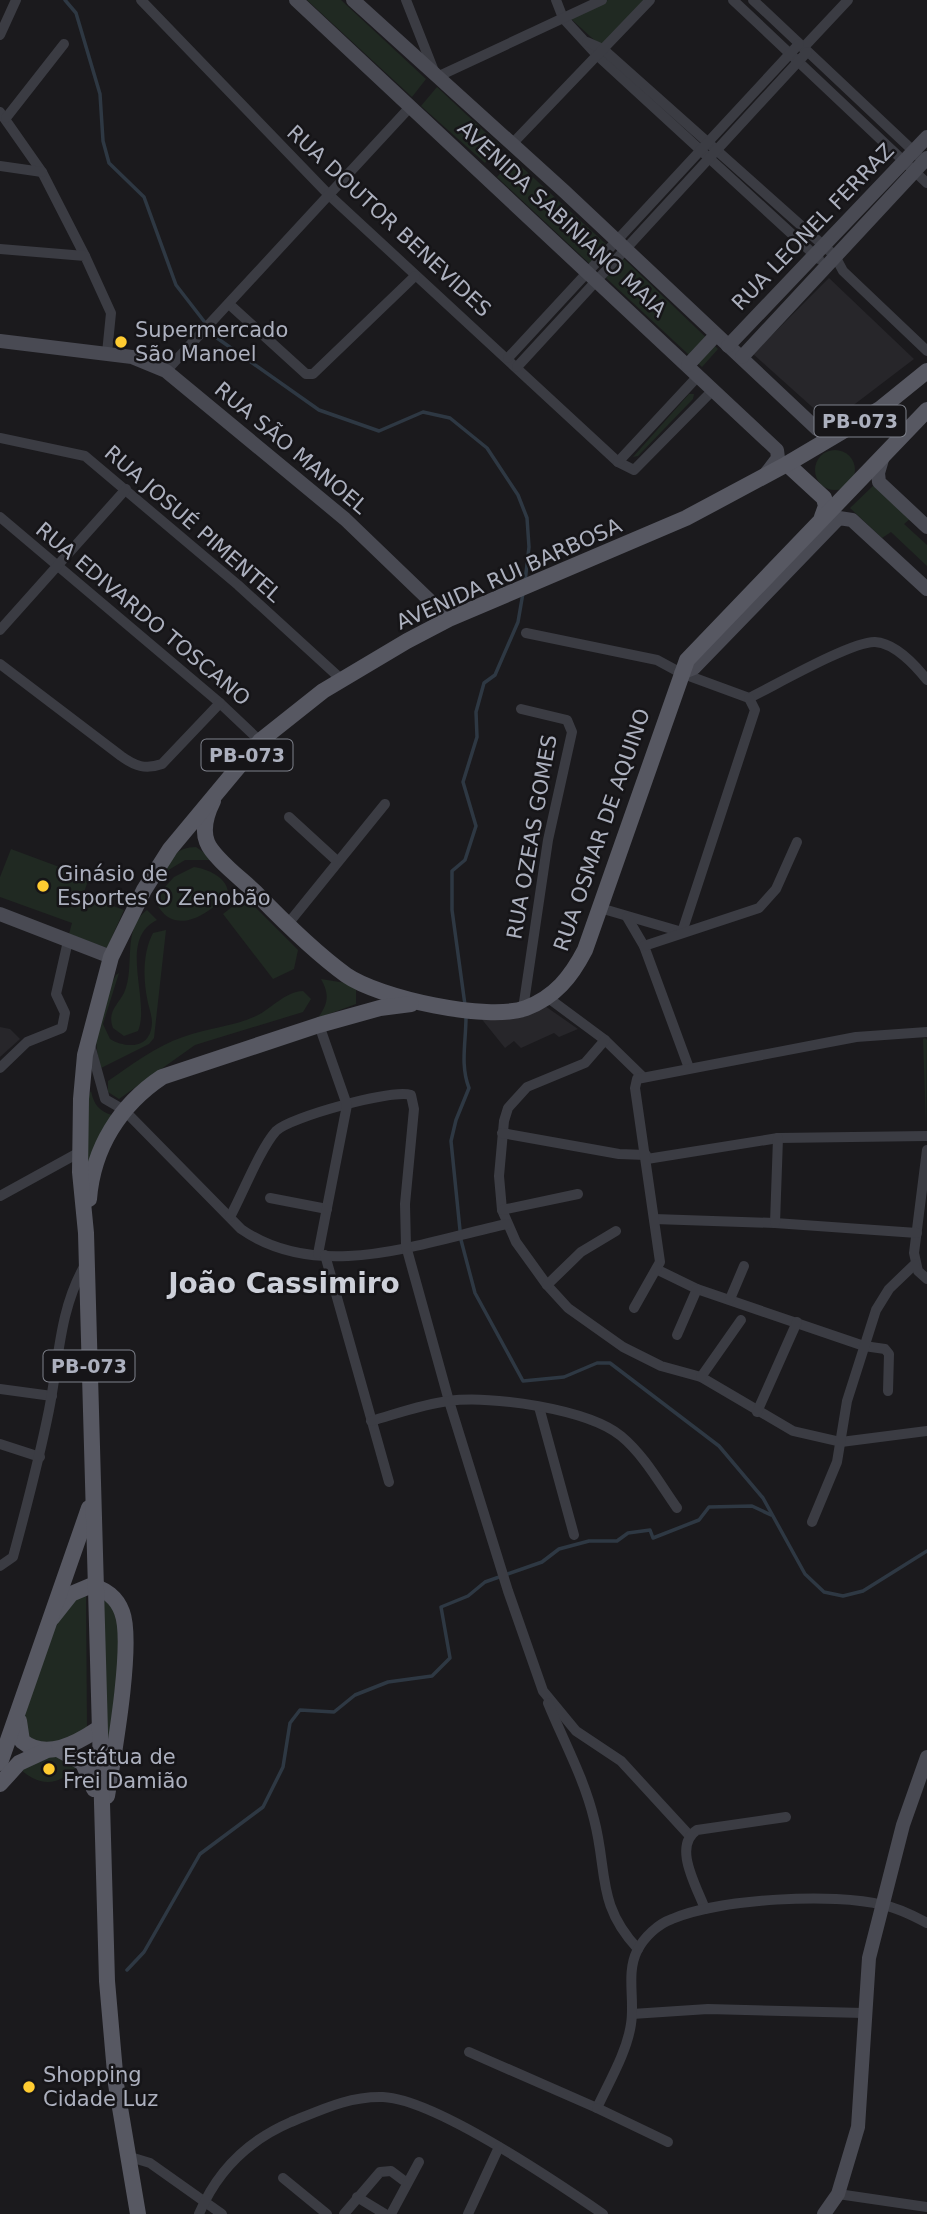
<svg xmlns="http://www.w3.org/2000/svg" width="927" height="2214" font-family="'DejaVu Sans',sans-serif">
<rect width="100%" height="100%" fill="#1b1a1d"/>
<!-- built -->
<g fill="#27262a">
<path d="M 829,278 L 914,359 L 830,423 L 753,354 Z"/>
<path d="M 545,1006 L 578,1029 L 559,1037 L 554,1033 L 521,1048 L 514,1041 L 505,1048 L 480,1017 Z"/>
<path d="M 0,1027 L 10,1029 L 20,1039 L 0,1057 Z"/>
</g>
<!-- green -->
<g fill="#202922">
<path d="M 307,0 L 341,0 L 426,79 L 412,97 Z"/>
<path d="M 608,0 L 644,0 L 603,48 L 569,17 Z"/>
<path d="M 437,87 L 499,145 L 485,163 L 421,106 Z"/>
<path d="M 513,159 L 606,244 L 592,266 L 497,177 Z"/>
<path d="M 621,256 L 718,349 L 702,367 L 604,276 Z"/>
<path d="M 689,394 L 694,394 L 693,399 L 638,456 L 633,457 Z"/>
<circle cx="835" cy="470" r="20"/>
<path d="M 875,484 L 911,518 L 904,524 L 927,545 L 927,566 L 891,532 L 882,538 L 850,508 Z"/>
<path d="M 196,847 L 215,860 L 185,860 L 162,874 C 169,859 177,847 196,847 Z"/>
<path d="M 11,849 L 89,878 L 83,895 L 124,910 L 107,948 L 69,934 L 72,923 L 0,897 L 0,877 Z"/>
<path d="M 194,867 C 208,869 226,877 228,892 C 212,913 176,937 158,906 L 157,896 L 174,877 Z"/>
<path d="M 242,899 L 251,903 L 298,950 L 294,969 L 273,979 L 223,914 Z"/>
<path d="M 147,910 L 157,920 C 117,939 151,1001 138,1031 L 124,1036 L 113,1028 C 107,1012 117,1006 124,993 C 136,967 121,929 147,910 Z"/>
<path d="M 166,930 L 154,1038 L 149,1044 L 101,1068 C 90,1032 99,1007 116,975 L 119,973 L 103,1024 L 110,1039 C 123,1047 146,1050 151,1030 C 154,1018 149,1010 147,998 C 143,977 143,952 153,933 Z"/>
<path d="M 321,979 L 352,984 L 356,990 L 356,1004 L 318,1018 C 328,1004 330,995 321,979 Z"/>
<path d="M 303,991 L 311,999 L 303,1012 L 195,1045 L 119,1099 L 108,1092 L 108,1081 C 131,1065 156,1046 183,1037 C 207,1028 232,1027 256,1016 C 273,1008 284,992 303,991 Z"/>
<path d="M 925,1038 L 927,1040 L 926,1126 L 923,1039 Z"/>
<path d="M 91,1091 C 94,1105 99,1111 112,1115 L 85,1171 L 85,1102 Z"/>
<path d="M 86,1594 L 87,1730 L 68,1740 L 35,1744 L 21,1726 L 55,1625 L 70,1602 Z"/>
<path d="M 101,1597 C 109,1602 115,1609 118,1618 C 127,1645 111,1725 107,1756 Z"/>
<path d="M 58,1754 L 77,1767 C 58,1786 40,1787 20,1769 L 30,1762 Z"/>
</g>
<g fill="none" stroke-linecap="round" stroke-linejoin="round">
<!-- stream -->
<g stroke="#2e3843" stroke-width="3.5">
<path d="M 65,0 L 76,13 L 100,94 L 103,141 L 109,163 L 144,197 L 176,285 L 217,338 L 319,410 L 379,431 L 423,412 L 450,418 L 487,448 L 518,495 L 527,518 L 529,547 L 525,582"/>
<path d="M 465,1005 L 452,910 L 452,871 L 465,860 L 476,826 L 463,782 L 477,737 L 476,712 L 484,683 L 495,675 L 518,622 L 523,593"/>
<path d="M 466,1017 C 466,1042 460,1065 469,1088 L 456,1120 L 451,1141 L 461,1240 L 475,1293 L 523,1381 L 564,1377 L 597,1363 L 610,1363 L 719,1446 L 763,1498 L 805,1574 L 824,1592 L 843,1596 L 863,1591 L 927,1551"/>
<path d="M 127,1970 L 144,1952 L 200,1854 L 263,1807 L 283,1767 L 290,1723 L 300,1710 L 334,1712 L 355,1695 L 388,1682 L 432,1676 L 450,1658 L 441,1607 L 468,1596 L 485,1582 L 542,1562 L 559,1549 L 589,1541 L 617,1541 L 628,1533 L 650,1530 L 653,1538 L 699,1520 L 709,1507 L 752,1506 L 771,1515"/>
</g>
<!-- street -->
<g stroke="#3b3c43" stroke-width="10">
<path d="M 141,0 L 329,195 L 618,462 L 634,470 L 714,389"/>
<path d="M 406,0 L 434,71"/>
<path d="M 556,0 L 563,18 L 597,55 L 819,259"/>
<path d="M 733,0 L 927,183"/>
<path d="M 753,0 L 924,161"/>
<path d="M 0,35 L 16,0"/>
<path d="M 587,42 L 603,49 L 824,246 L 835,256 L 843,271 L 927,351"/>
<path d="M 803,48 L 848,0"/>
<path d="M 439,76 L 602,0"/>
<path d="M 0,112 L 42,172 L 85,256"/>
<path d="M 6,118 L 64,44"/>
<path d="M 512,144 L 650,0"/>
<path d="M 0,166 L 42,172"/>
<path d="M 0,249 L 85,256 L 111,313 L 107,353"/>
<path d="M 229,304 L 306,374 L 313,374 L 415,276"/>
<path d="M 508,358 L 799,44"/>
<path d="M 517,367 L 807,52"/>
<path d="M 166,371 L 411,106"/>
<path d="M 0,438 L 85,456 L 238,585 L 341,679"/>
<path d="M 618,462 L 699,375"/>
<path d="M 0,517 L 220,703 L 260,741"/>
<path d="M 0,630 L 126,489"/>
<path d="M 526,633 L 657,660 L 681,673 L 749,698 C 774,686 852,641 875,642 C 895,643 916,666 927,680"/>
<path d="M 0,664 L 121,756 C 135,766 145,770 162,764 L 220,703"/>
<path d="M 521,709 L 567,720 L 572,732 L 548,840 L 523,1009"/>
<path d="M 289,817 L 337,861"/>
<path d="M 600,908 L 682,932 L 755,710 L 749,698"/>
<path d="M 627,917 L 644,946 L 689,1068"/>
<path d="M 287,925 L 385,804"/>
<path d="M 644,946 L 759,908 L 776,889 L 797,842"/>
<path d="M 547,997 L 605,1040 L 643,1077"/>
<path d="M 605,1040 L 585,1063 L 527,1087 L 508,1108 L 504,1121 L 499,1176 L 502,1210 L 516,1242 L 547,1285 L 568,1308 L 623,1347 L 661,1366 L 701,1377 L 793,1431 L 841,1442 L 927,1431"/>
<path d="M 90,1045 L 105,1099 L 124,1110 L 241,1229 C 320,1284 423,1242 507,1224"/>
<path d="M 0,1068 L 27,1042 L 62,1028 L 65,1013 L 56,994 L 68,941"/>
<path d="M 502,1133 L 619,1154 L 646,1155"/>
<path d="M 927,1150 L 914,1253 L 918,1271 L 927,1279"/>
<path d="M 647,1159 L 778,1138 L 927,1136"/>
<path d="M 0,1196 L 80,1152"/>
<path d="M 270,1198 L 327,1209"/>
<path d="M 502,1210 L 578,1194"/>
<path d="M 230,1217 C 242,1195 260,1149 276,1131 C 290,1117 392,1089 411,1095 L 414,1109 L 405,1204 L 406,1246 L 449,1401 L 508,1591 L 543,1691 L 576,1731 L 621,1761 L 689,1835"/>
<path d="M 654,1219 L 775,1223 L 917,1233"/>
<path d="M 775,1223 L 778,1138"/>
<path d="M 318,1254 L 347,1105 L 319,1025"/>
<path d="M 325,1255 L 389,1482"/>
<path d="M 658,1270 L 697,1289 L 864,1346 L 885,1349 L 889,1354 L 888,1391"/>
<path d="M 547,1285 L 581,1252 L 616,1231"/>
<path d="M 730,1299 L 744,1266"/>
<path d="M 634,1308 L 660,1262 L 635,1088 L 637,1079 L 856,1037 L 927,1032"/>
<path d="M 677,1335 L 697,1289"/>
<path d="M 701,1377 L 741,1320"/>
<path d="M 0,1389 L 52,1396"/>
<path d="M 539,1407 L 574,1535"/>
<path d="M 757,1412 L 797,1322"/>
<path d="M 371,1421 C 396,1414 423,1404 449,1401 C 491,1395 588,1409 621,1436 C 644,1455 660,1484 677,1508"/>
<path d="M 0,1444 L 40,1457"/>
<path d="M 812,1522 L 837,1462 L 847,1401 L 876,1310 L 889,1289 L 915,1264"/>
<path d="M 0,1566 L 13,1557 C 26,1509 39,1460 49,1410 C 59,1360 59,1310 85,1265"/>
<path d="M 548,1703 C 564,1742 584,1778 594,1819 C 608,1872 596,1904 638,1949"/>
<path d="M 705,1909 C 697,1887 672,1846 697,1830 L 786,1817"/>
<path d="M 632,2014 L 708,2009 L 864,2013"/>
<path d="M 469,2052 L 597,2108 C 609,2082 627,2052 631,2024 C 635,2000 626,1973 637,1951 C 644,1937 658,1924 672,1919 C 718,1899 835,1892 883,1905 C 898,1908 914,1916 927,1923"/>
<path d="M 597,2108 L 668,2142"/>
<path d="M 127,2156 L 150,2163 L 222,2214"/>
<path d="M 283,2178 L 327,2214"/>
<path d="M 838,2194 L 927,2207"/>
<path d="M 357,2197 L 385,2214"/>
<path d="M 199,2214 C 217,2171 249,2140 291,2122 C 321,2110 349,2096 383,2097 C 434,2099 558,2183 603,2214"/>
<path d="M 344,2214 L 380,2172 L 391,2171 L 407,2183"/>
<path d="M 391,2214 L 419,2162"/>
<path d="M 468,2214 L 499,2147"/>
</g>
<!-- secondary -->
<g stroke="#494a53" stroke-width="14">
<path d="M 296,0 L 777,450 L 778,458 L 765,475"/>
<path d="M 353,0 L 564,191 L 817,429 L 827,434 L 840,430"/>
<path d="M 0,341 L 132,357 L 166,371 L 345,519 L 449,619"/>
<path d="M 728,346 L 927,137"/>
<path d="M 742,357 L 927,158"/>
<path d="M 688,365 L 716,335"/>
<path d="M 883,456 L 878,473 L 879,482 L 927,527"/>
<path d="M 681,673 L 694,668 L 839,518 L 852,520 L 927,589"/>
<path d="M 0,914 L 111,957"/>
<path d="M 824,2214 L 838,2194 L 858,2127 L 869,1958 L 903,1825 L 927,1757"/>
</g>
<!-- primary -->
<g stroke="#575862" stroke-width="16">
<path d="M 787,464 L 824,498 L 826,506 L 822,517"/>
<path d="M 213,801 C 207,813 202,829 207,842 C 213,858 243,880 255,892 C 283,921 313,951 346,975 C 379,998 488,1022 526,1008 C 555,997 571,977 585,950 L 687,660 L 927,410"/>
<path d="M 89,1199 C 93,1148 120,1105 162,1077 L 319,1025 L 380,1008 L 411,1004"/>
<path d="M 52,1618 L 71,1594 L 90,1586 C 105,1588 117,1598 122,1612 C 134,1643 113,1759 107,1796"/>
<path d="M 19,1721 L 22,1741 C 46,1761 77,1743 98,1729"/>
<path d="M 58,1749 L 83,1763 L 94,1789"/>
<path d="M 0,1763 L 89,1508"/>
<path d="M 0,1784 L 19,1763 L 45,1751"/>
<path d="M 138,2214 L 116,2084 L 107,1981 L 86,1233 L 80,1172 L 81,1099 L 85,1055 L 111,957 L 144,890 L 170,849 L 260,741 L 323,691 L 407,641 L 449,619 L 686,518 L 787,464 L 880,409 L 927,371"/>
</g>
</g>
<!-- markers -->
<g fill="#ffcc31" stroke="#161518" stroke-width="2.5">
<circle cx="121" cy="342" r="7"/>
<circle cx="43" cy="886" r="7"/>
<circle cx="49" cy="1769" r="7"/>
<circle cx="29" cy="2087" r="7"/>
</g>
<g text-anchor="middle" stroke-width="5" stroke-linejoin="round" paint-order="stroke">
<!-- shield labels -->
<g fill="#161518" stroke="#7f828c" stroke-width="2">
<rect x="814.5" y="405.5" width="91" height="31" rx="5"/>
<rect x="201.5" y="739.5" width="91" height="31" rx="5"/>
<rect x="43.5" y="1350.5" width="91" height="31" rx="5"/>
</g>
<g font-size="19" font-weight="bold" fill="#acb0be">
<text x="860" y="428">PB-073</text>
<text x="247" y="762">PB-073</text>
<text x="89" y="1373">PB-073</text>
</g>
<!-- street labels -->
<g font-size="21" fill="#acb0be" stroke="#161518">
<text transform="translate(562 219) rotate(43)" y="7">AVENIDA SABINIANO MAIA</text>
<text transform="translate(389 221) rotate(43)" y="7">RUA DOUTOR BENEVIDES</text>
<text transform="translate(813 227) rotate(-46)" y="7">RUA LEONEL FERRAZ</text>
<text transform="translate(291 448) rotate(40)" y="7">RUA SÃO MANOEL</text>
<text transform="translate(193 524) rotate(41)" y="7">RUA JOSUÉ PIMENTEL</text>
<text transform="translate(509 574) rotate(-24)" y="7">AVENIDA RUI BARBOSA</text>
<text transform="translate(143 614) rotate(40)" y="7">RUA EDIVARDO TOSCANO</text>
<text transform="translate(602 830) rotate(-71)" y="7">RUA OSMAR DE AQUINO</text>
<text transform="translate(532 837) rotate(-80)" y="7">RUA OZEAS GOMES</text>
</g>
<!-- poi labels -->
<g font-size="21" fill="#acb0be" stroke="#161518" text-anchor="start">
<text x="135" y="337">Supermercado<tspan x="135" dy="24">São Manoel</tspan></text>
<text x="57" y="881">Ginásio de<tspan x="57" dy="24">Esportes O Zenobão</tspan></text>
<text x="63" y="1764">Estátua de<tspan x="63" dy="24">Frei Damião</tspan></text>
<text x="43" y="2082">Shopping<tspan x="43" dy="24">Cidade Luz</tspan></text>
</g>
<!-- district labels -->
<g font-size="28" font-weight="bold" fill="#cdd0d9" stroke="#161518">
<text x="284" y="1293">João Cassimiro</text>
</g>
</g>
</svg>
